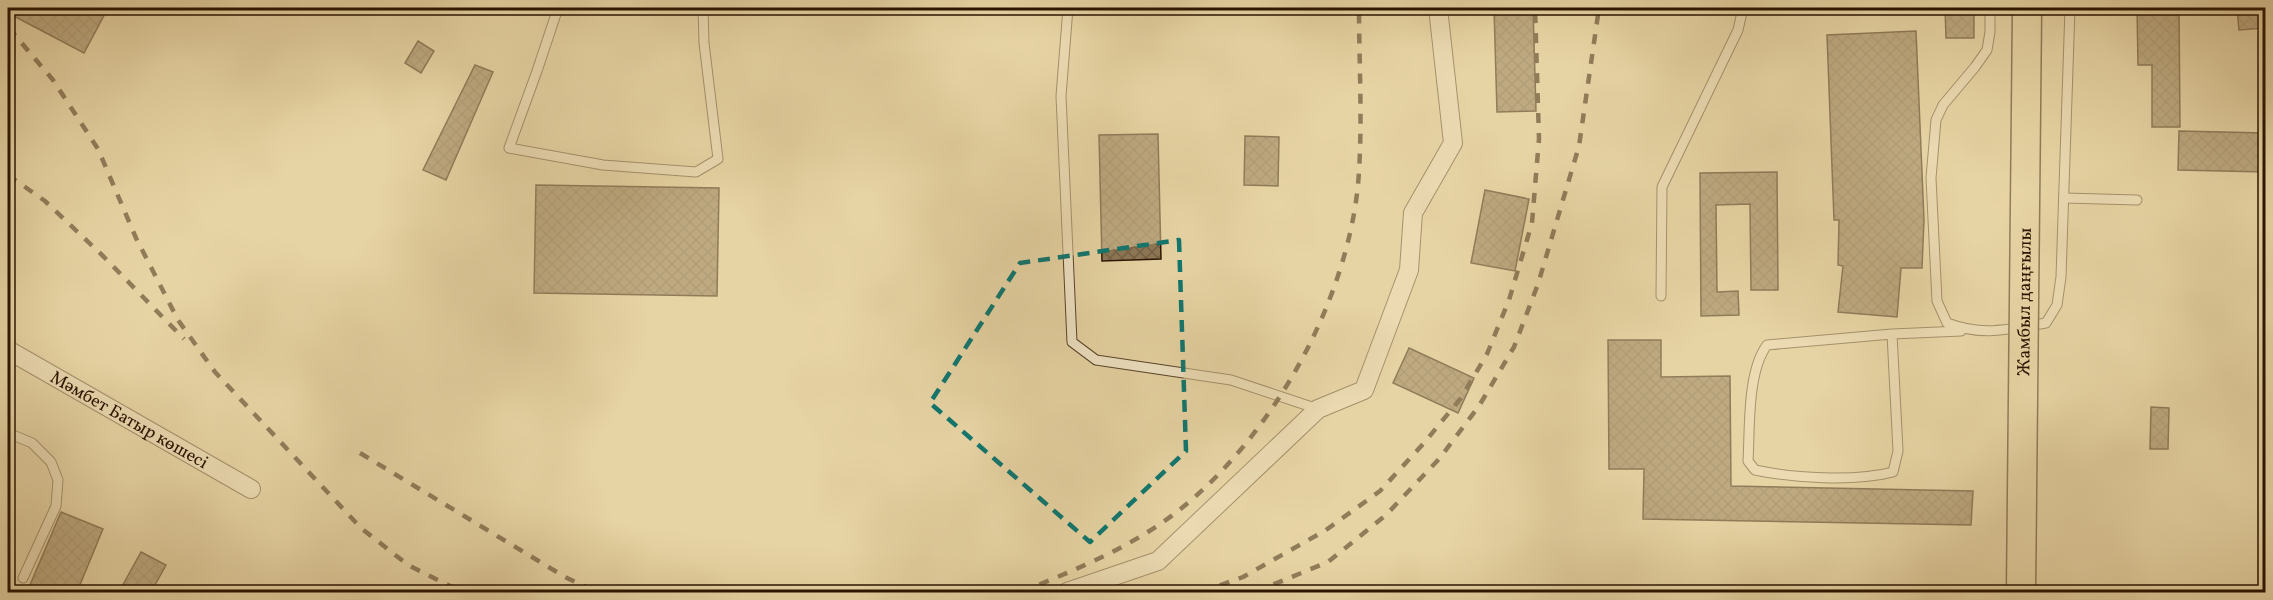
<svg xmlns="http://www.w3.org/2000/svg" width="2273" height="600" font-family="Vollkorn,serif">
<defs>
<pattern id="building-cross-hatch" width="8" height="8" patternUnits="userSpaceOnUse" patternTransform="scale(1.5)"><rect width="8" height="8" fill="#8c7755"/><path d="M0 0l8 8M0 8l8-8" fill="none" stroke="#726044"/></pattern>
</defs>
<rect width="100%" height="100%" fill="#e7d4a4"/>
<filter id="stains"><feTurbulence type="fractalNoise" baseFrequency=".00333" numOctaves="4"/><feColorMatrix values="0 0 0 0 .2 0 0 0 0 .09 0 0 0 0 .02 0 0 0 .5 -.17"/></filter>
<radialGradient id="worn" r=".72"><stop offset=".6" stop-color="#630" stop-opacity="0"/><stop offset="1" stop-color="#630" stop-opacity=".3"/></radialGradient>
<!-- building -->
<g fill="url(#building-cross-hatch)" stroke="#291300" stroke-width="1.5">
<path d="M 8,8 L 108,8 L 84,53 L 8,13 Z"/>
<path d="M 1494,8 L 1533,8 L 1536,111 L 1497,112 Z"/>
<path d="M 1945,8 L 1974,8 L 1974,38 L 1946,38 Z"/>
<path d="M 2137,8 L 2179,8 L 2180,127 L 2152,127 L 2152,65 L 2138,65 Z"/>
<path d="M 2265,8 L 2265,28 L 2239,30 L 2237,9 Z"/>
<path d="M 1916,31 L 1924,220 L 1922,268 L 1901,268 L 1897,317 L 1838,312 L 1843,266 L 1838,265 L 1839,220 L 1834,220 L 1827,35 Z"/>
<path d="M 418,41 L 434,51 L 421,73 L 405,63 Z"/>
<path d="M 475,65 L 493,72 L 446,180 L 423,170 Z"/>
<path d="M 2179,131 L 2265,133 L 2265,172 L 2178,170 Z"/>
<path d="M 1158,134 L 1161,259 L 1102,261 L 1099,135 Z"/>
<path d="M 1245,136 L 1279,137 L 1278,186 L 1244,185 Z"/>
<path d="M 1777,172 L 1778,290 L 1751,290 L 1750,204 L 1716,205 L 1717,292 L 1738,291 L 1739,315 L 1701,316 L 1700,173 Z"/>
<path d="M 536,185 L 719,188 L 717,296 L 534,293 Z"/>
<path d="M 1485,190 L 1529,199 L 1515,271 L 1471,263 Z"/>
<path d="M 1608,340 L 1661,340 L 1661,377 L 1730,376 L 1731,486 L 1973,491 L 1971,525 L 1643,519 L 1644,469 L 1609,469 Z"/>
<path d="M 1409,348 L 1474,378 L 1458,413 L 1393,383 Z"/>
<path d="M 2151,407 L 2169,408 L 2168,449 L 2150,449 Z"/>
<path d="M 61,512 L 103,529 L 77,592 L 27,592 Z"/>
<path d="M 141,552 L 166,565 L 151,592 L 119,592 Z"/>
</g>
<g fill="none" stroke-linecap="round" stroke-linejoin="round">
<defs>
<g id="service">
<path d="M 558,8 L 537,71 L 509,148 L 603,165 L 696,172 L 718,159 L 704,43 L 703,8"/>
<path d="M 1068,8 L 1061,96 L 1072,342 L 1096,360 L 1231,380 L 1318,409"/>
<path d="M 1990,8 L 1990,32 L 1987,50 L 1975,67 L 1943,105 L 1936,120 L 1931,178 L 1937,301 L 1947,323 C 1984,337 2009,329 2046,323 L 2057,305 L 2061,277 L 2070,8"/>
<path d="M 2064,198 L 2137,200"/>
<path d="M 1661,296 L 1662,187 L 1738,30 L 1743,8"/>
<path d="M 1892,334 L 1898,451 L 1893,472 C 1855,482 1793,478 1755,470 L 1748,461 C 1750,428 1747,372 1767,345 L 1892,334 L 1961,331"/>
<path d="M 8,433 L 32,443 L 51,462 L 58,480 L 56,506 L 23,578"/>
</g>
<g id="minor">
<path id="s1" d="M 8,350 L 251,489"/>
<path d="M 1067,592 L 1158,561 L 1318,409 L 1364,390 L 1409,270 L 1413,213 L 1453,143 L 1438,8"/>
</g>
</defs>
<!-- service casing -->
<use href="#service" stroke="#584329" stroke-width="11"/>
<!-- minor casing -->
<use href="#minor" stroke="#584329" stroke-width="20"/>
<!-- service -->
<use href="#service" stroke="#efe3c4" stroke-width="9"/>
<!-- minor -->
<use href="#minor" stroke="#efe3c4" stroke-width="18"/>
<!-- rail -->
<g stroke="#291300" stroke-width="4.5" stroke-dasharray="10 10" stroke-linecap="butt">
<path d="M 8,29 L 14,34 L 53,80 L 98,149 L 136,238 L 178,320 L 215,372 L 361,528 L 408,565 L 450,586 L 468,592"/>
<path d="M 8,175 L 45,201 L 103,256 L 184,339"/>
<path d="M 360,453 L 565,577 L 597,592"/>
<path d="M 1021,592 C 1075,570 1132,547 1178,511 C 1272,437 1346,304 1358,185 C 1363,126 1359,66 1359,8"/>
<path d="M 1201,592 L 1243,577 L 1326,530 L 1380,491 L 1424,443 L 1461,398 L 1487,354 L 1509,300 L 1532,223 L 1539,139 L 1535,8"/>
<path d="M 1255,592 L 1328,562 L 1386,515 L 1439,459 L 1479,406 L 1514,347 L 1538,284 L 1579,146 L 1599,8"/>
</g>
<defs>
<g id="primary-bridge">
<path id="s2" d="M 2021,592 L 2027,11"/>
</g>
</defs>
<!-- primary-bridge casing -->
<use href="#primary-bridge" stroke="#291300" stroke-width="31" stroke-linecap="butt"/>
<!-- primary-bridge -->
<use href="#primary-bridge" stroke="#e7d4a4" stroke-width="28"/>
</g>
<!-- marked area -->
<path d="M0 0H2273V600H0ZM 1179,240 L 1186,451 L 1090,542 L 930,403 L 1020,263 Z" fill="#e7d4a4" fill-opacity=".55" fill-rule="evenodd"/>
<path fill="none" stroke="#0f766e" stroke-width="4.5" stroke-dasharray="12 8" stroke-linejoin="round" d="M 1179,240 L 1186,451 L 1090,542 L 930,403 L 1020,263 Z"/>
<g text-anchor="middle" stroke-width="5" stroke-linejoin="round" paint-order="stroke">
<!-- street labels -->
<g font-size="18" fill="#291300" stroke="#efe3c4">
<text dy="6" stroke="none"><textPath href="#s2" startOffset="290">Жамбыл даңғылы</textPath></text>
<text dy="6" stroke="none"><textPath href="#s1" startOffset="140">Мәмбет Батыр көшесі</textPath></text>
</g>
</g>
<!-- margin -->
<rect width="2273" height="600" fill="none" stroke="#e7d4a4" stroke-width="30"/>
<rect x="9" y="9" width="2255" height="582" fill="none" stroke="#291300" stroke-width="3"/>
<rect x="15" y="15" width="2243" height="570" fill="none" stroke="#291300" stroke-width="1.5"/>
<rect width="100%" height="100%" filter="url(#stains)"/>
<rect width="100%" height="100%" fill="url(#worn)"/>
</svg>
